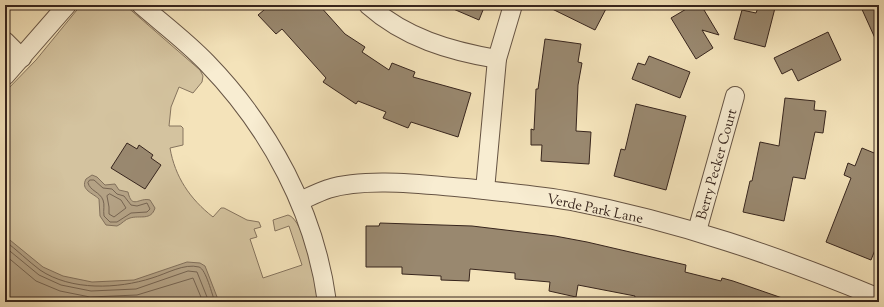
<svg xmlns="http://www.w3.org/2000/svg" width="884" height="307" font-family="'Sorts Mill Goudy',serif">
<rect width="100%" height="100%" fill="#f4e3ba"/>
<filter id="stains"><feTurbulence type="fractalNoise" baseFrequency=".005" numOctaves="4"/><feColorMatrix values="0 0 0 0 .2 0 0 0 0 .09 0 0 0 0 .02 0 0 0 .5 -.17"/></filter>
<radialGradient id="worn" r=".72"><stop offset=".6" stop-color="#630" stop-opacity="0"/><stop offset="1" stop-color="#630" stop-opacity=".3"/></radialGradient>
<!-- green -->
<path fill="#d4c39f" stroke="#86745e" d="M 81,5 L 125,5 L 200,70 L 203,76 L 202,82 L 193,93 L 179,87 L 171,107 L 169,126 L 181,126 L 183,128 L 183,145 L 170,148 C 175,177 190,199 213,217 L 221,208 L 224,208 L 247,220 L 259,222 L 261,227 L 254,229 L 257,237 L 250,239 L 263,278 L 302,265 L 289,226 L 275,231 L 273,220 L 288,215 C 305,219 315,286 319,302 L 5,302 L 5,92 L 36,60 Z"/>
<!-- water -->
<g fill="#b4a285" stroke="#82705b">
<path d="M 92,175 L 97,177 L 105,185 L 115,184 L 119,190 L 128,192 C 132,210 139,197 150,200 L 155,208 C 151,221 140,215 130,218 C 125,219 122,224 117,226 L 106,225 L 100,216 L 99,199 C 93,193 80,190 86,179 Z"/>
<path d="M 5,236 L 43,267 L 63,276 L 92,282 L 134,280 L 187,262 L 200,263 L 205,266 L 219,302 L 5,302 Z"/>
</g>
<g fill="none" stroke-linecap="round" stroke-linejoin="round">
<!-- shore -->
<g stroke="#766451" stroke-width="1">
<path d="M 90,180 L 94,180 L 103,188 L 112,189 L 117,194 L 124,196 L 131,205 L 137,206 L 147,203 L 150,209 L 147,212 L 131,213 L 117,222 L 110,222 L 104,216 C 103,210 105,205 103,200 C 100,192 90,191 88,183 Z"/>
<path d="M 110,194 L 121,200 L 126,208 L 114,217 L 109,214 L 109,207 L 107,196 Z"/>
<path d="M 5,241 C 17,250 28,261 40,270 C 71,291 118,289 152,278 C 166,274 184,263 199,267 C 206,269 212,295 215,302"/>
<path d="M 5,247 L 39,275 L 61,285 L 91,291 L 136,289 L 188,271 L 197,272 L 209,302"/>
<path d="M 5,255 L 36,281 L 60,291 L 90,297 L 137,295 L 193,278 L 203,302"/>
</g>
</g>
<!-- building -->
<g fill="#99886f" stroke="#37251d">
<path d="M 270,5 L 319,5 L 345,34 L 365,47 L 362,52 L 389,70 L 392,63 L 415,72 L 413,77 L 471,93 L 458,137 L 411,122 L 408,128 L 383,118 L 386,112 L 358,101 L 356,104 L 323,82 L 326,78 L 282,29 L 276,34 L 258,15 Z"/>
<path d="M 444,5 L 485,5 L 479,20 Z"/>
<path d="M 544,5 L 608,5 L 595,30 Z"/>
<path d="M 693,5 L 701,5 L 719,35 L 702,30 L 713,48 L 696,59 L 671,18 Z"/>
<path d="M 759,5 L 775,8 L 765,47 L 734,39 L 742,10 L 756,13 Z"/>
<path d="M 860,5 L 879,5 L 879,47 Z"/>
<path d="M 828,32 L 841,60 L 798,81 L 792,69 L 782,74 L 774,58 Z"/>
<path d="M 545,39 L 581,44 L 578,62 L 582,63 L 578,85 L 576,131 L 591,132 L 589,164 L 541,161 L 542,145 L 531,145 L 531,129 L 534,130 L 536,89 L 538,89 Z"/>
<path d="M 649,56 L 690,72 L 680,98 L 632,79 L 638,63 L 645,65 Z"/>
<path d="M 785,98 L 815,101 L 814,110 L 826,111 L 823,133 L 815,132 L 805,179 L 793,177 L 784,221 L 743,212 L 750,181 L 752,181 L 760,142 L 779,146 Z"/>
<path d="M 636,104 L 686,116 L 666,190 L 614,176 L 621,149 L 625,150 Z"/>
<path d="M 127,143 L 137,149 L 139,145 L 153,155 L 151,158 L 161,165 L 145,189 L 111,168 Z"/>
<path d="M 862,148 L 879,155 L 879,252 L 875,250 L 871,260 L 826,242 L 851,178 L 844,175 L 848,163 L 855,166 Z"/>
<path d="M 380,223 L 472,226 L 555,236 L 587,242 L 686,265 L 685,272 L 721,281 L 722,278 L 733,281 L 788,300 L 788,302 L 634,302 L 635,296 L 578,285 L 576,297 L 549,291 L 550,282 L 515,279 L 515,273 L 470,269 L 469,281 L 441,280 L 441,276 L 402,274 L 402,267 L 366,267 L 366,226 L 379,226 Z"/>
</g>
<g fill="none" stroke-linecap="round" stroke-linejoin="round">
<defs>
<g id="street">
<path d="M 141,5 C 163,24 187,42 207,63 C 270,128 315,212 327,302"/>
<path d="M 368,5 C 405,38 450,51 497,59"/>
<path d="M 5,41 L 22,58"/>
<path d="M 5,76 L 67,5"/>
<path d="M 485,190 L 497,59 L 513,5"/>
<path d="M 300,201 C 309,197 319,192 328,189 C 367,177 426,185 466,188 C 501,192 537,195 571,201 C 679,222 778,256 879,298"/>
<path d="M 697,231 L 735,96"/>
</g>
</defs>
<!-- street casing -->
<use href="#street" stroke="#665444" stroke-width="20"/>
<!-- street -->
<use href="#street" stroke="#f8edd2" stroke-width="18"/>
</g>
<g text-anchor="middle" stroke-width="3" stroke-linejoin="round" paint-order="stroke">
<!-- street labels -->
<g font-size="14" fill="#37251d" stroke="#f8edd2">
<text transform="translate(716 164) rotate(-74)" y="5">Berry Pecker Court</text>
<text transform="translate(595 208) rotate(12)" y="5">Verde Park Lane</text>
</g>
</g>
<!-- margin -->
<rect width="884" height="307" fill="none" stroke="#f4e3ba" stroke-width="20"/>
<rect x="6" y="6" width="872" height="295" fill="none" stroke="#37251d" stroke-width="2"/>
<rect x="10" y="10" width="864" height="287" fill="none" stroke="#37251d"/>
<rect width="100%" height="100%" filter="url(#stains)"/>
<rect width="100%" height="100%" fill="url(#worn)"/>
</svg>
